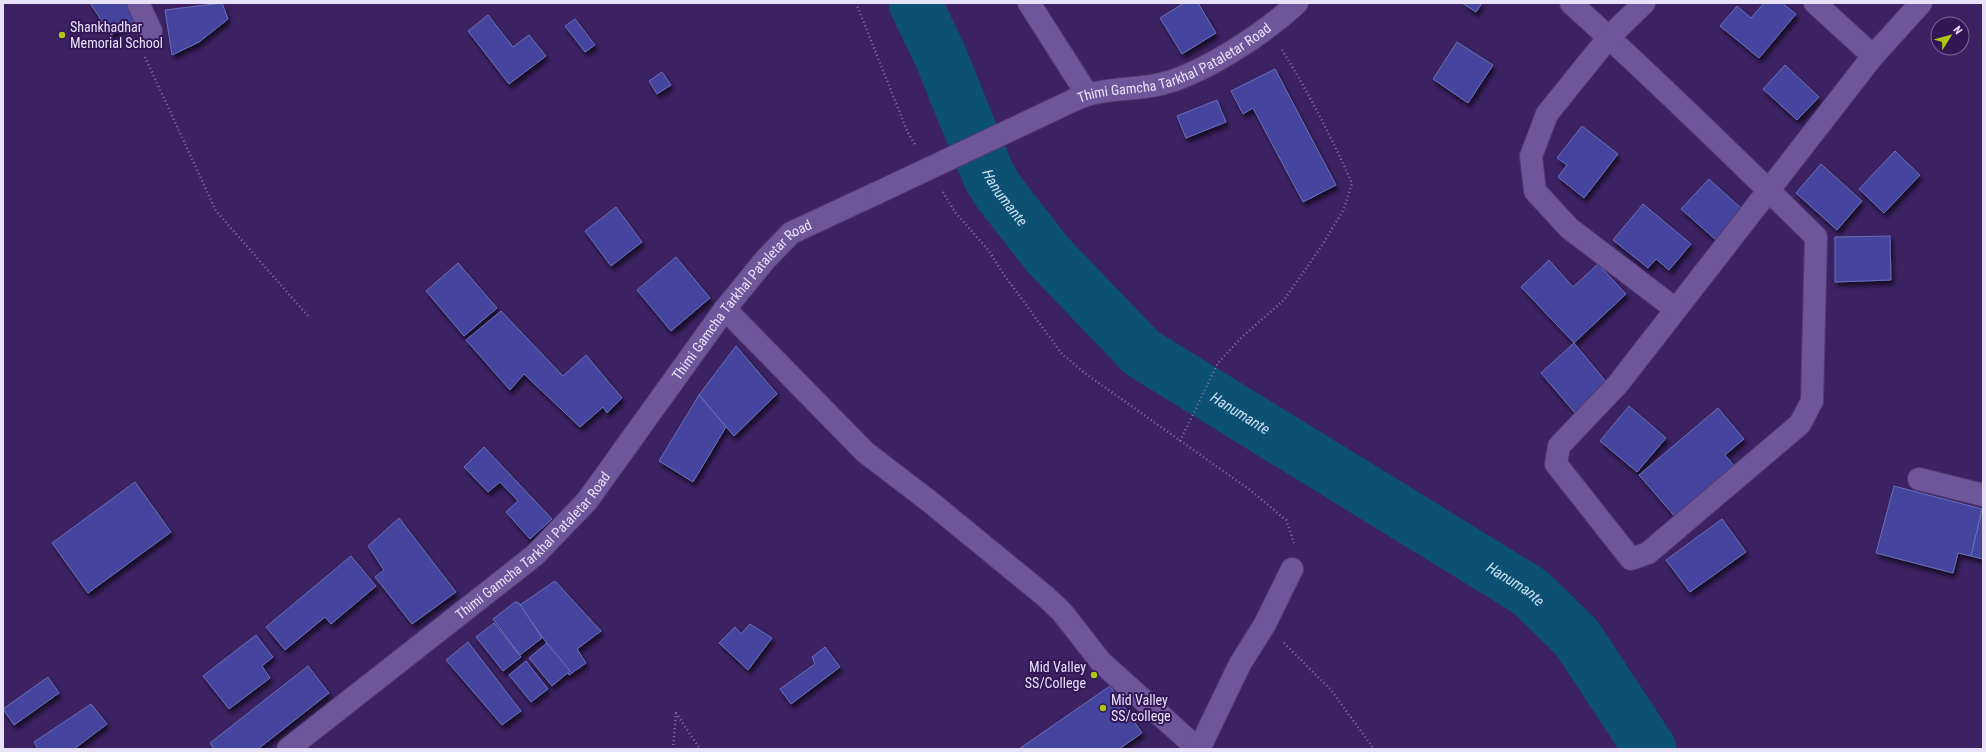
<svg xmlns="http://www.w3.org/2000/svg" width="1986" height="752" font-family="'Roboto Condensed',sans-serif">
<defs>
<filter id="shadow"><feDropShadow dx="2.5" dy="4.5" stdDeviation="2" flood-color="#0009"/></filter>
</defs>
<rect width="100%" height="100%" fill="#3c2263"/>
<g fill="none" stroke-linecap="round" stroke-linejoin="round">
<!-- river -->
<path stroke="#0c5074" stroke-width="53" id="s1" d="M 915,3 L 940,55 L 989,176 L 998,191 L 1048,255 L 1142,353 L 1530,592 L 1577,638 L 1650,749"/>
</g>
<!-- building -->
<g fill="#44459f" stroke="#696fb6" filter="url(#shadow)">
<path d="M 90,3 L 128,3 L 138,18 L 111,35 Z"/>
<path d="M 222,3 L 228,19 L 199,42 L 172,55 L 165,10 Z"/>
<path d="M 1184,3 L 1198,3 L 1216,33 L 1182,54 L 1160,18 Z"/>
<path d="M 1462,3 L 1482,3 L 1476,12 Z"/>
<path d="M 1764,3 L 1782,3 L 1796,14 L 1759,58 L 1720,26 L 1737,6 L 1751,18 Z"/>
<path d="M 488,15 L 513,47 L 529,35 L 546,56 L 509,84 L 468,31 Z"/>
<path d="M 575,19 L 595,45 L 585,52 L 565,26 Z"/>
<path d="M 1457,42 L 1493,65 L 1468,103 L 1433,79 Z"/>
<path d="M 1785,65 L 1819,97 L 1797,120 L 1763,89 Z"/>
<path d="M 1275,69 L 1336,185 L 1303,202 L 1253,108 L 1243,114 L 1231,91 Z"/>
<path d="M 662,72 L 671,85 L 657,94 L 649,81 Z"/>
<path d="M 1217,100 L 1226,122 L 1186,138 L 1177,116 Z"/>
<path d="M 1582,126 L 1618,154 L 1584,198 L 1558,177 L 1567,165 L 1557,158 Z"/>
<path d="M 1895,151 L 1920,175 L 1884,213 L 1859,189 Z"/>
<path d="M 1821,164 L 1862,201 L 1837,230 L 1796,193 Z"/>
<path d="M 1709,179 L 1743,210 L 1716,240 L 1681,209 Z"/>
<path d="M 1643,204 L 1691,244 L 1669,270 L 1656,259 L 1648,268 L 1613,240 Z"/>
<path d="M 616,207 L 642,242 L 611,266 L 585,231 Z"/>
<path d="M 1890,236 L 1891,280 L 1835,282 L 1835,237 Z"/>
<path d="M 676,257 L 710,298 L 671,331 L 637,290 Z"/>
<path d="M 1549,260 L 1573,287 L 1598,264 L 1626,294 L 1574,343 L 1521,287 Z"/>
<path d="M 458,263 L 497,308 L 464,336 L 426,291 Z"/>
<path d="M 501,311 L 563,376 L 586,355 L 622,398 L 607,413 L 603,407 L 580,427 L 524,374 L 510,390 L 466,340 Z"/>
<path d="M 1574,343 L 1608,384 L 1575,413 L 1541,373 Z"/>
<path d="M 736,346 L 777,394 L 734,436 L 699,395 Z"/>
<path d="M 699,395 L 726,427 L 693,482 L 659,461 Z"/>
<path d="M 1629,406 L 1666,438 L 1637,472 L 1600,441 Z"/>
<path d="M 1718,408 L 1744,439 L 1725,455 L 1736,468 L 1677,519 L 1639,475 Z"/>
<path d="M 484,447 L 552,519 L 530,539 L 506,512 L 518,501 L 500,482 L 488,492 L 464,467 Z"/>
<path d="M 135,482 L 171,532 L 88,593 L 52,543 Z"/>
<path d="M 1894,486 L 1982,509 L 1971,556 L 1958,553 L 1953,573 L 1876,553 Z"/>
<path d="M 1981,514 L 1983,515 L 1983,559 L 1971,556 Z"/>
<path d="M 399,518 L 456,592 L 412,624 L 375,577 L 384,570 L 368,546 Z"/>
<path d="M 1722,519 L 1746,552 L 1690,592 L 1666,560 Z"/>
<path d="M 351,556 L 376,586 L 331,624 L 325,617 L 285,650 L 266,627 Z"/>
<path d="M 555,581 L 601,631 L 577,649 L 586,663 L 569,675 L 520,605 Z"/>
<path d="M 515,602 L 519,603 L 542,638 L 520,655 L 493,619 Z"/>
<path d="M 494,623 L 521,657 L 503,671 L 476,637 Z"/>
<path d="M 750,624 L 772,638 L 748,670 L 719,643 L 735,627 L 741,634 Z"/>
<path d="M 256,635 L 273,657 L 262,666 L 270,678 L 229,709 L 203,676 Z"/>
<path d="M 468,642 L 521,711 L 502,725 L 446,660 Z"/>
<path d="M 547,643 L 570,671 L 552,686 L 529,658 Z"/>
<path d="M 825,647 L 840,667 L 791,704 L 780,689 L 815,664 L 812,657 Z"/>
<path d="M 526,661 L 548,689 L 531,702 L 509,675 Z"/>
<path d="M 308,666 L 329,693 L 258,749 L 214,749 L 210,743 Z"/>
<path d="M 48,677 L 59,693 L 14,725 L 3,709 Z"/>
<path d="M 1110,686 L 1142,733 L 1119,749 L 1019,749 Z"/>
<path d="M 91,704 L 107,724 L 74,749 L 38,749 L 34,742 Z"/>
</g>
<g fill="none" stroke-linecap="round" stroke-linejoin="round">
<defs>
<g id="minor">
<path d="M 138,3 L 151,31"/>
<path d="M 1029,3 L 1087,94"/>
<path d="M 1571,3 C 1655,79 1736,158 1816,237 L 1812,401 L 1800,424 L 1648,553 L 1631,559 L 1556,464 L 1559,446 L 1618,384 L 1873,56 L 1921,3"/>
<path d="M 1644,3 L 1609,37 L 1547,114 L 1531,156 L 1535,191 L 1569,228 L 1674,308"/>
<path d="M 1815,3 L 1873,56"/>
<path id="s2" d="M 1074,100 C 1102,87 1131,91 1161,84 C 1203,74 1265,33 1297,3"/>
<path d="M 725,309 L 865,452 L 929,501 L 1045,596 L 1062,612 L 1101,662 L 1198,749"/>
<path d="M 1919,479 L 1983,495"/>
<path id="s3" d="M 288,749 L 535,555 L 587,501 L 725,309 L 765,260 L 791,233 L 877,193"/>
<path d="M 1199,749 L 1240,664 L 1265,624 L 1292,569"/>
</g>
</defs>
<!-- minor casing -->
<use href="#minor" stroke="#533a71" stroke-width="24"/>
<!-- path -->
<g stroke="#8270a0" stroke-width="2.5" stroke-dasharray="1 3" stroke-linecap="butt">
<path d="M 856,3 L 908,133 L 916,146"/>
<path d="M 145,57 L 216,211 L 308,316"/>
<path d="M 943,192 L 955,212 L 989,251 L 1002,272 L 1062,354 L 1086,374 L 1250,490 L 1286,520 L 1294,543"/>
<path d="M 1180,441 L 1218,363 L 1242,337 L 1284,300 L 1321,247 L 1344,209 L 1352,183 C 1331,137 1309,93 1282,50"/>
<path d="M 1284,643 L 1331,690 L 1374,749"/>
<path d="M 673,749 L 676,713 L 700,749"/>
</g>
<!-- minor -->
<use href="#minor" stroke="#6e569b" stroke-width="22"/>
<defs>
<path id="minor-bridge" d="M 877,193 L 1074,100"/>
</defs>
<!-- minor-bridge casing -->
<use href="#minor-bridge" stroke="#533a71" stroke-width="24" stroke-linecap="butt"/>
<!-- minor-bridge -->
<use href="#minor-bridge" stroke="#6e569b" stroke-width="22"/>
</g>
<!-- markers -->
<g fill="#adc60f" stroke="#321757" stroke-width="1.5">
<circle cx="62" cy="35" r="4"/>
<circle cx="1094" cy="675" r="4"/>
<circle cx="1103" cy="708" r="4"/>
</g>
<g text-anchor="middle" stroke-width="4" stroke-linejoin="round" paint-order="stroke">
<!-- poi labels -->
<g font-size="14" fill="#e8e2f9" stroke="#321757" text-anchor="start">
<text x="70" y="32">Shankhadhar<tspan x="70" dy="16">Memorial School</tspan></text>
<text x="1086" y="672" text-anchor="end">Mid Valley<tspan x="1086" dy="16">SS/College</tspan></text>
<text x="1111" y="705">Mid Valley<tspan x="1111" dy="16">SS/college</tspan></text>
</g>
<!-- street labels -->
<g font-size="14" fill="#e8e2f9" stroke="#321757">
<text dy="5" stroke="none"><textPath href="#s2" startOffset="108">Thimi Gamcha Tarkhal Pataletar Road</textPath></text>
<text dy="5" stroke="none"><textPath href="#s3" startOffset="644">Thimi Gamcha Tarkhal Pataletar Road</textPath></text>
<text dy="5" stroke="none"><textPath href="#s3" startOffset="319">Thimi Gamcha Tarkhal Pataletar Road</textPath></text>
</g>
<!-- water labels -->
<g font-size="15" font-style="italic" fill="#c9e1f2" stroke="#321757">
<text dy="5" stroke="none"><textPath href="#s1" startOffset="215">Hanumante</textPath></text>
<text dy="5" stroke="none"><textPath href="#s1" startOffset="538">Hanumante</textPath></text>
<text dy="5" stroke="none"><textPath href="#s1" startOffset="862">Hanumante</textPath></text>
</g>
</g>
<!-- border -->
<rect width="1986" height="752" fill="none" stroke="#e8e2f9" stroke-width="8"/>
<!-- north arrow -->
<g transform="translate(1950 36) rotate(53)"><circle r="19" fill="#321757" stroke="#7b6898"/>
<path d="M0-3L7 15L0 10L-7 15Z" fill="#adc60f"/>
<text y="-6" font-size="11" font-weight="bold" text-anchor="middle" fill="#e8e2f9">N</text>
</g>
</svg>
